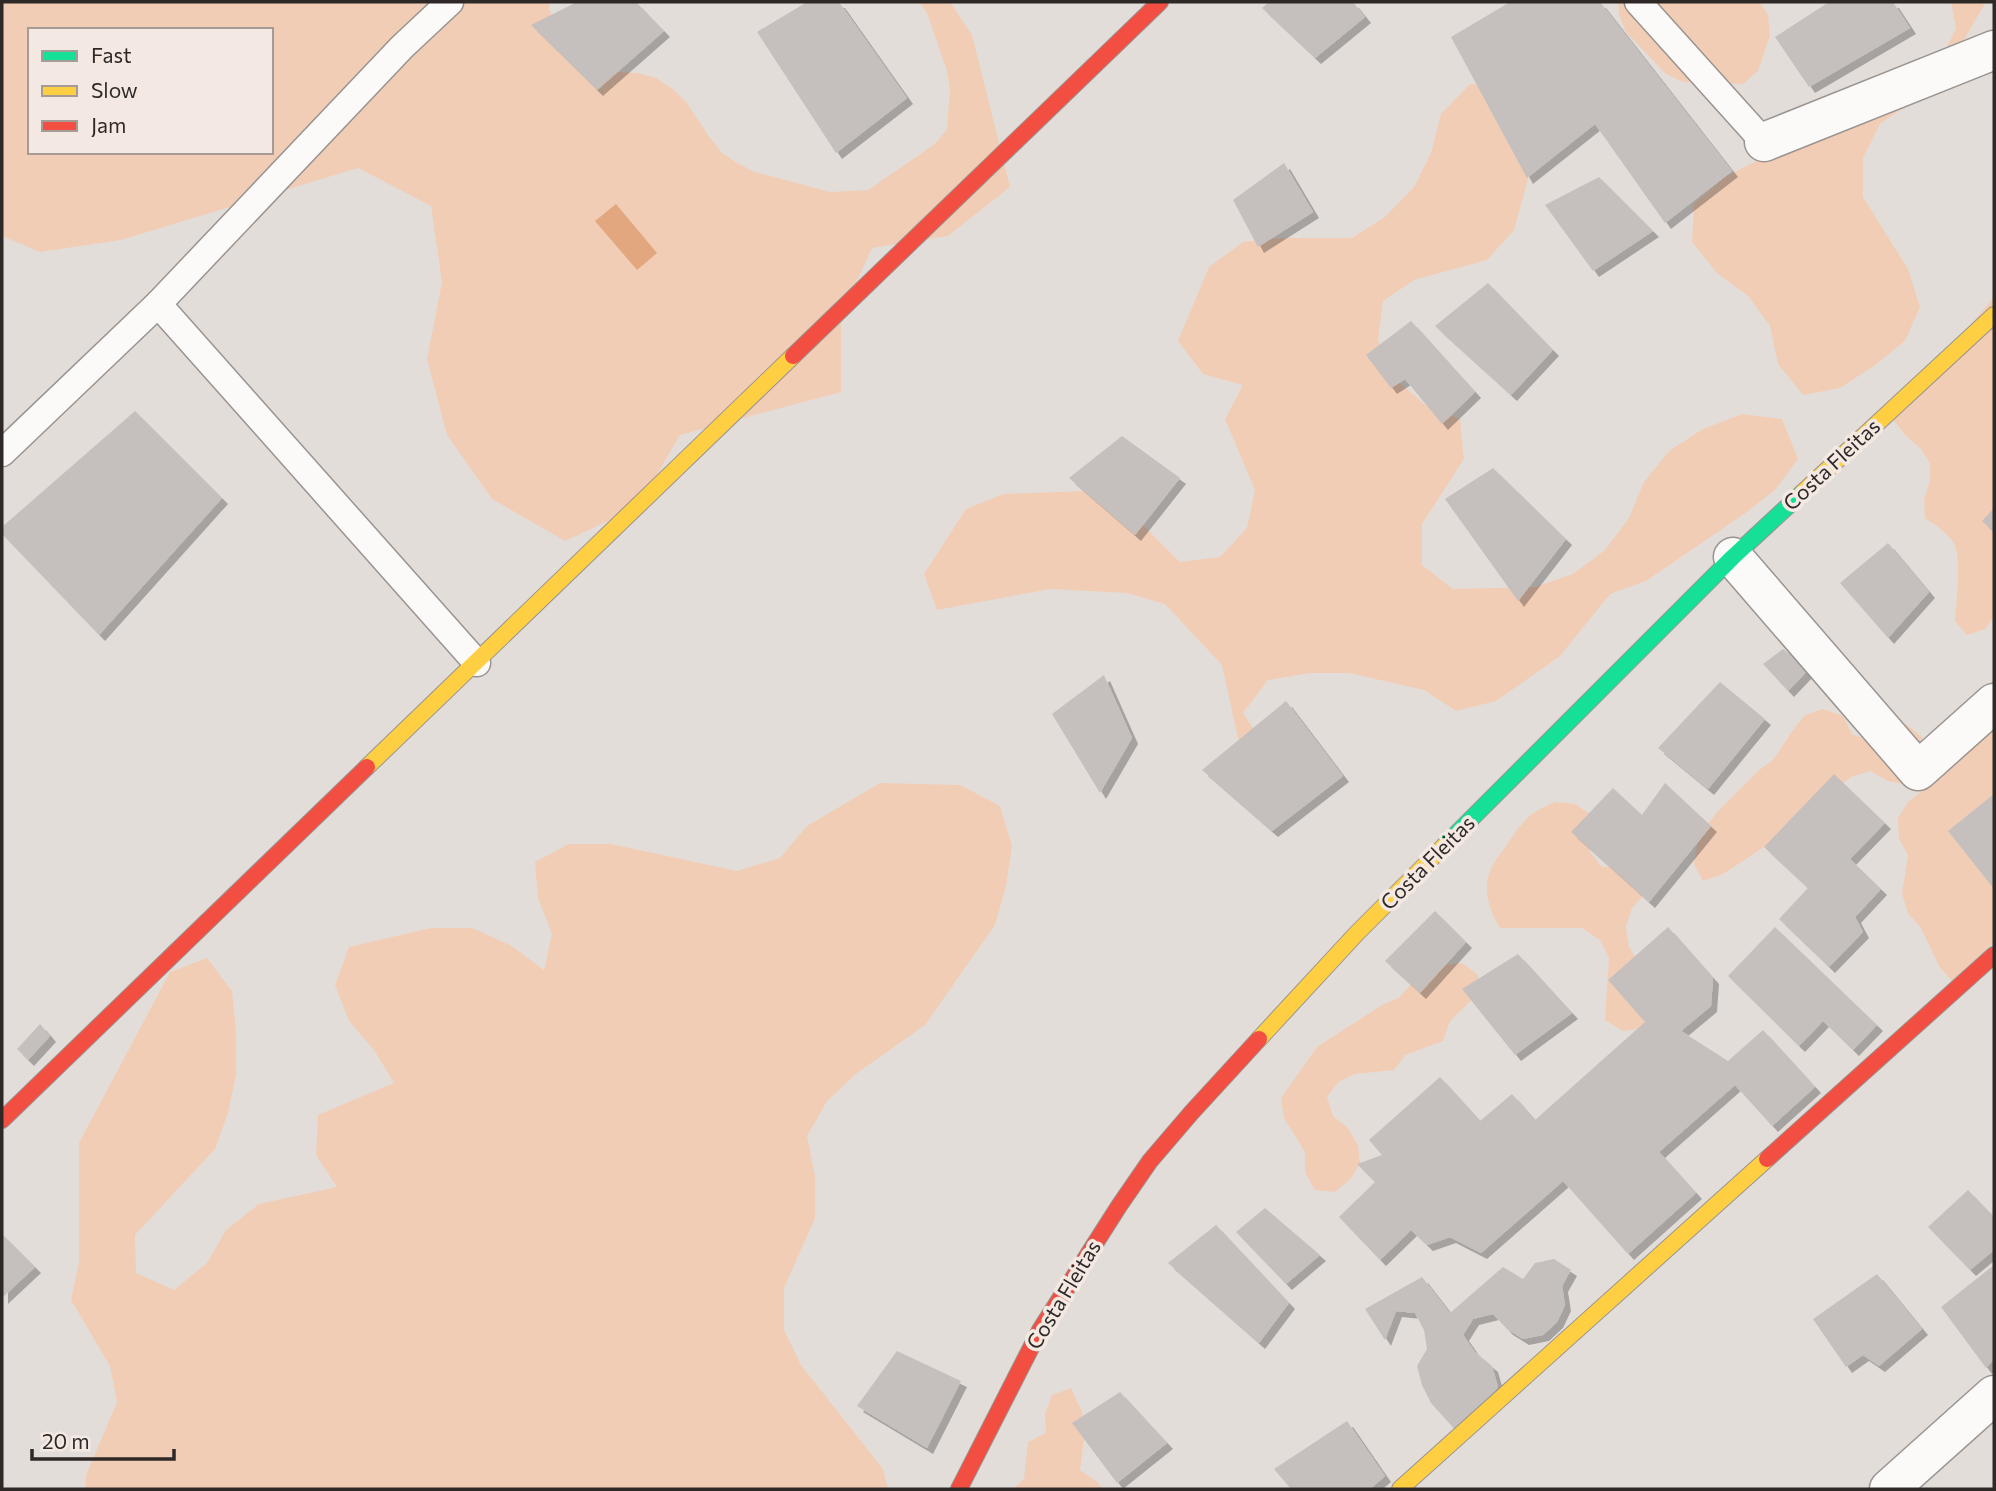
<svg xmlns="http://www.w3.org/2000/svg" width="1996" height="1491" font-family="Commissioner,sans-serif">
<defs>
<filter id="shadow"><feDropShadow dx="6" dy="6" stdDeviation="0" flood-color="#0004"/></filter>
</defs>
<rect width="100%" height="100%" fill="#e3ddd9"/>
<!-- green -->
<g fill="#f2cdb5" fill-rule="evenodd">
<path d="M 2,2 L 550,2 L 549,9 L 557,27 L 600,69 L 618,72 L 638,73 L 656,78 L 673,89 L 687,103 L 708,135 L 722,153 L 737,163 L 755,172 L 830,192 L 868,190 L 935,144 L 947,129 L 950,90 L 947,71 L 927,13 L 919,2 L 950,2 L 972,35 L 1010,187 L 948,236 L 872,248 L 841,316 L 841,392 L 680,435 L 638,507 L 565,541 L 492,499 L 447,435 L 427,359 L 442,282 L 431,206 L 358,168 L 121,240 L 40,252 L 2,236 ZM 30,30 L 271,30 L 271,152 L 30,152 Z"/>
<path d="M 1618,2 L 1760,2 L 1768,15 L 1770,35 L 1758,71 L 1743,84 L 1683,82 L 1666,74 L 1626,32 L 1619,14 Z"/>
<path d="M 1951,2 L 1986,2 L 1964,40 L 1913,101 L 1880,124 L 1863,158 L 1863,197 L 1908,269 L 1920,307 L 1905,341 L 1874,366 L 1840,388 L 1803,395 L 1778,364 L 1770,326 L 1748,296 L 1717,273 L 1692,242 L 1694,204 L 1725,177 L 1799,139 L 1939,63 L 1956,28 Z"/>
<path d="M 1470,84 L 1508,86 L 1535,154 L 1514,230 L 1487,260 L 1414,280 L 1383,301 L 1378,340 L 1393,377 L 1424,404 L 1460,419 L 1464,459 L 1422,524 L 1422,565 L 1453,589 L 1535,587 L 1573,574 L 1605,550 L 1629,518 L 1644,482 L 1669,451 L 1703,429 L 1742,414 L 1782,419 L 1798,459 L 1775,490 L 1744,514 L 1646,581 L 1610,594 L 1560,656 L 1496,701 L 1456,711 L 1424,690 L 1349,673 L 1310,673 L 1268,680 L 1243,713 L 1287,779 L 1247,779 L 1222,665 L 1165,604 L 1127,593 L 1050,589 L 937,610 L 924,574 L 966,509 L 1004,494 L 1087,491 L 1123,505 L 1180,562 L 1220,557 L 1247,528 L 1255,490 L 1225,419 L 1243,385 L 1203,374 L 1178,341 L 1209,267 L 1243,242 L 1282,238 L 1352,238 L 1385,217 L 1414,187 L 1431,153 L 1441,114 Z"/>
<path d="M 1994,297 L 1994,616 L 1985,629 L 1967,635 L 1955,621 C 1956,604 1962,558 1954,544 C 1949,533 1935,525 1925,518 L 1924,499 L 1930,481 L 1930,463 L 1920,448 L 1905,435 L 1892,418 Z"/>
<path d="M 1994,680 L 1994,802 L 1978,809 L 1985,826 L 1994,838 L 1994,942 L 1952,981 L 1939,966 L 1921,928 L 1908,913 L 1902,894 L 1908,855 L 1899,839 L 1898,818 L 1908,802 L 1940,777 L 1961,722 L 1972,705 Z"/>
<path d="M 1823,709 L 1843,716 L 1852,734 L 1870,741 L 1888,730 L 1906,724 L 1922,737 L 1924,774 L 1908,785 L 1888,781 L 1870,771 L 1851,777 L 1835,790 L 1825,807 L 1723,874 L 1703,881 L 1694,864 L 1697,845 L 1705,828 L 1717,812 L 1758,771 L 1773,760 L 1793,730 L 1805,715 Z"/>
<path d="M 880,783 L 960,785 L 1000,806 L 1012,846 L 1006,886 L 995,925 L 925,1025 L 857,1073 L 827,1101 L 807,1136 L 815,1176 L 815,1218 L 784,1288 L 784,1330 L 801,1365 L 883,1469 L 888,1489 L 85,1489 L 86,1475 L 117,1402 L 110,1366 L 71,1300 L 79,1262 L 79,1143 L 170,972 L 207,958 L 232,991 L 236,1031 L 236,1075 L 228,1113 L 215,1149 L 135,1235 L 136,1273 L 174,1290 L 207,1263 L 226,1230 L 259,1204 L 337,1187 L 316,1155 L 318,1115 L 394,1083 L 374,1050 L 349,1021 L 335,985 L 349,947 L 431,928 L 472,928 L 510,945 L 544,970 L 552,934 L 538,898 L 535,862 L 569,844 L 611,844 L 737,871 L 780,858 L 807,826 Z"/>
<path d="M 1556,802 L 1575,804 L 1590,814 L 1590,852 L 1602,867 L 1623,867 L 1658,879 L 1632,908 L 1626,927 L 1629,947 L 1649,979 L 1659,1015 L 1643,1028 L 1623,1031 L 1605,1020 L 1609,958 L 1600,940 L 1582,928 L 1500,928 C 1490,911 1482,890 1490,871 C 1494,861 1502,852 1508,843 C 1524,820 1529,812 1556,802 Z"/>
<path d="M 1462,963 L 1478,975 L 1478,994 L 1450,1021 L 1443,1041 L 1405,1055 L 1394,1070 L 1355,1074 L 1338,1082 L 1327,1097 L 1333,1116 L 1348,1128 L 1358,1145 L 1360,1164 L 1350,1179 L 1335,1192 L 1315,1190 L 1305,1172 L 1305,1152 L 1284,1118 L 1281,1098 L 1317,1047 L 1382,1005 L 1400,997 L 1411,984 L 1444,965 Z"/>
<path d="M 1071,1388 L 1082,1412 L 1085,1431 L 1080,1470 L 1096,1481 L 1103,1489 L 1013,1489 L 1024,1479 L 1028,1442 L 1046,1433 L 1045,1414 L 1052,1395 Z"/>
</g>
<!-- water -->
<path fill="#e2a77e" d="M 616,204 L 657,253 L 637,270 L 595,221 Z"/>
<!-- building -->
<g fill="#c5c0be" filter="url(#shadow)">
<path d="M 577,2 L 636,2 L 664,31 L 597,90 L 531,25 Z"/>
<path d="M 807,2 L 839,2 L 907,98 L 836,153 L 757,32 Z"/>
<path d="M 1269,2 L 1353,2 L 1365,17 L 1315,58 L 1262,8 Z"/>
<path d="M 1510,2 L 1600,2 L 1732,171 L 1665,223 L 1595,124 L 1527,178 L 1451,37 Z"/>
<path d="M 1829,2 L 1893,2 L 1910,28 L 1809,87 L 1775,37 Z"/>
<path d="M 1284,163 L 1313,212 L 1258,247 L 1233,200 Z"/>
<path d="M 1599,177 L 1653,231 L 1593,271 L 1545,205 Z"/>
<path d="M 1488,283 L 1553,350 L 1511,395 L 1435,326 Z"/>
<path d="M 1411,321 L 1475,392 L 1442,424 L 1405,379 L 1391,388 L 1366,355 Z"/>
<path d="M 135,411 L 222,498 L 99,635 L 2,534 L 2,527 Z"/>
<path d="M 1122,436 L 1180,478 L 1135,535 L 1069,478 Z"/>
<path d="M 1493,468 L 1566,539 L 1518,601 L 1445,499 Z"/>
<path d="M 1994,508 L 1994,532 L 1982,521 Z"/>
<path d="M 1888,543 L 1929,592 L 1888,638 L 1840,583 Z"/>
<path d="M 1783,649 L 1809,669 L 1788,691 L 1763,664 Z"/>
<path d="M 1104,675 L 1132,738 L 1100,793 L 1052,714 Z"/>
<path d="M 1720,682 L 1765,719 L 1708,789 L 1658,748 Z"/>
<path d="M 1286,701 L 1343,776 L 1272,831 L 1202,770 Z"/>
<path d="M 1834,774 L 1885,823 L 1850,859 L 1881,889 L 1855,917 L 1863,932 L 1829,967 L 1779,919 L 1808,888 L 1764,847 Z"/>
<path d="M 1665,783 L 1711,826 L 1649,902 L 1571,832 L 1613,788 L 1642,815 Z"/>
<path d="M 1994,794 L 1994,889 L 1948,831 Z"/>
<path d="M 1435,911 L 1466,942 L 1420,993 L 1385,961 Z"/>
<path d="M 1668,927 L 1713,978 L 1711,1006 L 1681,1031 L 1728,1061 L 1763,1030 L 1815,1087 L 1772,1126 L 1735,1085 L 1659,1152 L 1696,1193 L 1628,1254 L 1563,1181 L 1481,1253 L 1450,1237 L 1427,1245 L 1411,1230 L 1380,1260 L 1339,1217 L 1375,1182 L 1357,1164 L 1382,1155 L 1369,1140 L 1440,1077 L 1480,1121 L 1512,1094 L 1535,1120 L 1645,1022 L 1608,980 Z"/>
<path d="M 1775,927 L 1877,1025 L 1853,1050 L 1823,1021 L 1799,1046 L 1728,976 Z"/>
<path d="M 1518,954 L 1572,1013 L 1515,1055 L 1462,989 Z"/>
<path d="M 40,1024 L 50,1036 L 28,1060 L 17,1049 Z"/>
<path d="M 1968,1190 L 1994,1217 L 1994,1250 L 1970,1270 L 1928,1227 Z"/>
<path d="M 1265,1208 L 1320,1255 L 1286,1284 L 1236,1232 Z"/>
<path d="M 1216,1225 L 1289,1303 L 1259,1343 L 1168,1263 Z"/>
<path d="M 2,1234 L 35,1267 L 2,1298 Z"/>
<path d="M 1554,1259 L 1571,1270 L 1562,1286 L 1565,1305 L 1557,1322 L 1543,1335 L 1523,1339 L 1507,1329 L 1493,1314 L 1473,1319 L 1463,1335 L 1475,1352 L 1492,1366 L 1498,1387 L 1458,1433 L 1431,1403 L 1422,1385 L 1417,1366 L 1427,1349 L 1424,1330 L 1415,1313 L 1396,1311 L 1385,1340 L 1365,1309 L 1422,1277 L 1450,1313 L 1503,1267 L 1523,1279 L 1535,1263 Z"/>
<path d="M 1994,1265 L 1994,1359 L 1986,1368 L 1941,1307 Z"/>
<path d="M 1877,1274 L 1922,1329 L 1879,1366 L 1863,1355 L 1846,1367 L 1813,1319 Z"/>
<path d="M 897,1351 L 961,1381 L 927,1448 L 857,1406 Z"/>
<path d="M 1120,1392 L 1167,1443 L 1117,1483 L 1072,1423 Z"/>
<path d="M 1347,1421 L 1385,1476 L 1370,1489 L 1291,1489 L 1274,1469 Z"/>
</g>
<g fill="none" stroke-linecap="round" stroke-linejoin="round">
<defs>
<g id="lane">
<path d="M 1638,2 L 1764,142"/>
<path d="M 158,304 L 477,663"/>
<path d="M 2,453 L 158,304 L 402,47 L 450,2"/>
</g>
<g id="street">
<path d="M 1764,142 L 1994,50"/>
<path d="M 1733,557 L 1918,771 L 1994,703"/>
<path d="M 1889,1489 L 1994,1395"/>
</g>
<path id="fast" d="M 1444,846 L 1733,557 L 1802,493"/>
<g id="slow">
<path d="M 1802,493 L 1994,315"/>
<path d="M 367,767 L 793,356"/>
<path d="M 1259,1039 L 1357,933 L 1444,846"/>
<path d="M 1400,1489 L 1767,1159"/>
</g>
<g id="jam">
<path d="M 793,356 L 1160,2"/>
<path d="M 2,1120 L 367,767"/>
<path d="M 1767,1159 L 1994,955"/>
<path d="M 959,1489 L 1040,1330 L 1119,1206 L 1150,1161 L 1192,1112 L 1259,1039"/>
</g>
</defs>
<!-- lane casing -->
<use href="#lane" stroke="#999491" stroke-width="29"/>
<!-- street casing -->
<use href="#street" stroke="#999491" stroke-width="41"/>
<!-- fast casing -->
<use href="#fast" stroke="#999491" stroke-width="18"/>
<!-- slow casing -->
<use href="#slow" stroke="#999491" stroke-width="18"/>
<!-- jam casing -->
<use href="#jam" stroke="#999491" stroke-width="18"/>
<!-- lane -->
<use href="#lane" stroke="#fbfaf9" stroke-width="26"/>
<!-- street -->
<use href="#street" stroke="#fbfaf9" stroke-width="38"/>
<!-- fast -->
<use href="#fast" stroke="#16e098" stroke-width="16"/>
<!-- slow -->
<use href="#slow" stroke="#ffcf43" stroke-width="16"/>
<!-- jam -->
<use href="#jam" stroke="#f24e42" stroke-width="16"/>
</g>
<g text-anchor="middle" stroke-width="7" stroke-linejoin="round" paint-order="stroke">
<!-- street labels -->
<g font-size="21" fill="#2e2927" stroke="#f4e9e2">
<text transform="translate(1832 465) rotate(-43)" y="7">Costa Fleitas</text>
<text transform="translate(1428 863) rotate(-45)" y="7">Costa Fleitas</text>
<text transform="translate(1064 1295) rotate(-59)" y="7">Costa Fleitas</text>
</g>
</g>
<!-- border -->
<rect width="1996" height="1491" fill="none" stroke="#2e2927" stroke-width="7"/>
<!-- legend -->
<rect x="28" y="28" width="245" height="126" fill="#f4e9e2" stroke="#a59c97" stroke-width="2"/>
<rect x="42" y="51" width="35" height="10" fill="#16e098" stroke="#a59c97" stroke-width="2"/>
<text x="91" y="63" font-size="21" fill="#2e2927">Fast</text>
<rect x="42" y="86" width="35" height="10" fill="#ffcf43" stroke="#a59c97" stroke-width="2"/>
<text x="91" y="98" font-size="21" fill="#2e2927">Slow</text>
<rect x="42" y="121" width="35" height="10" fill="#f24e42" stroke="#a59c97" stroke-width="2"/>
<text x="91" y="133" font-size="21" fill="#2e2927">Jam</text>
<!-- scale -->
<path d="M32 1449v10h142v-10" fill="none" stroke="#2e2927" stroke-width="3.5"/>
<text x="42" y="1449" font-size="21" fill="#2e2927" stroke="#f4e9e2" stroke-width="5" paint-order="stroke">20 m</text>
</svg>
